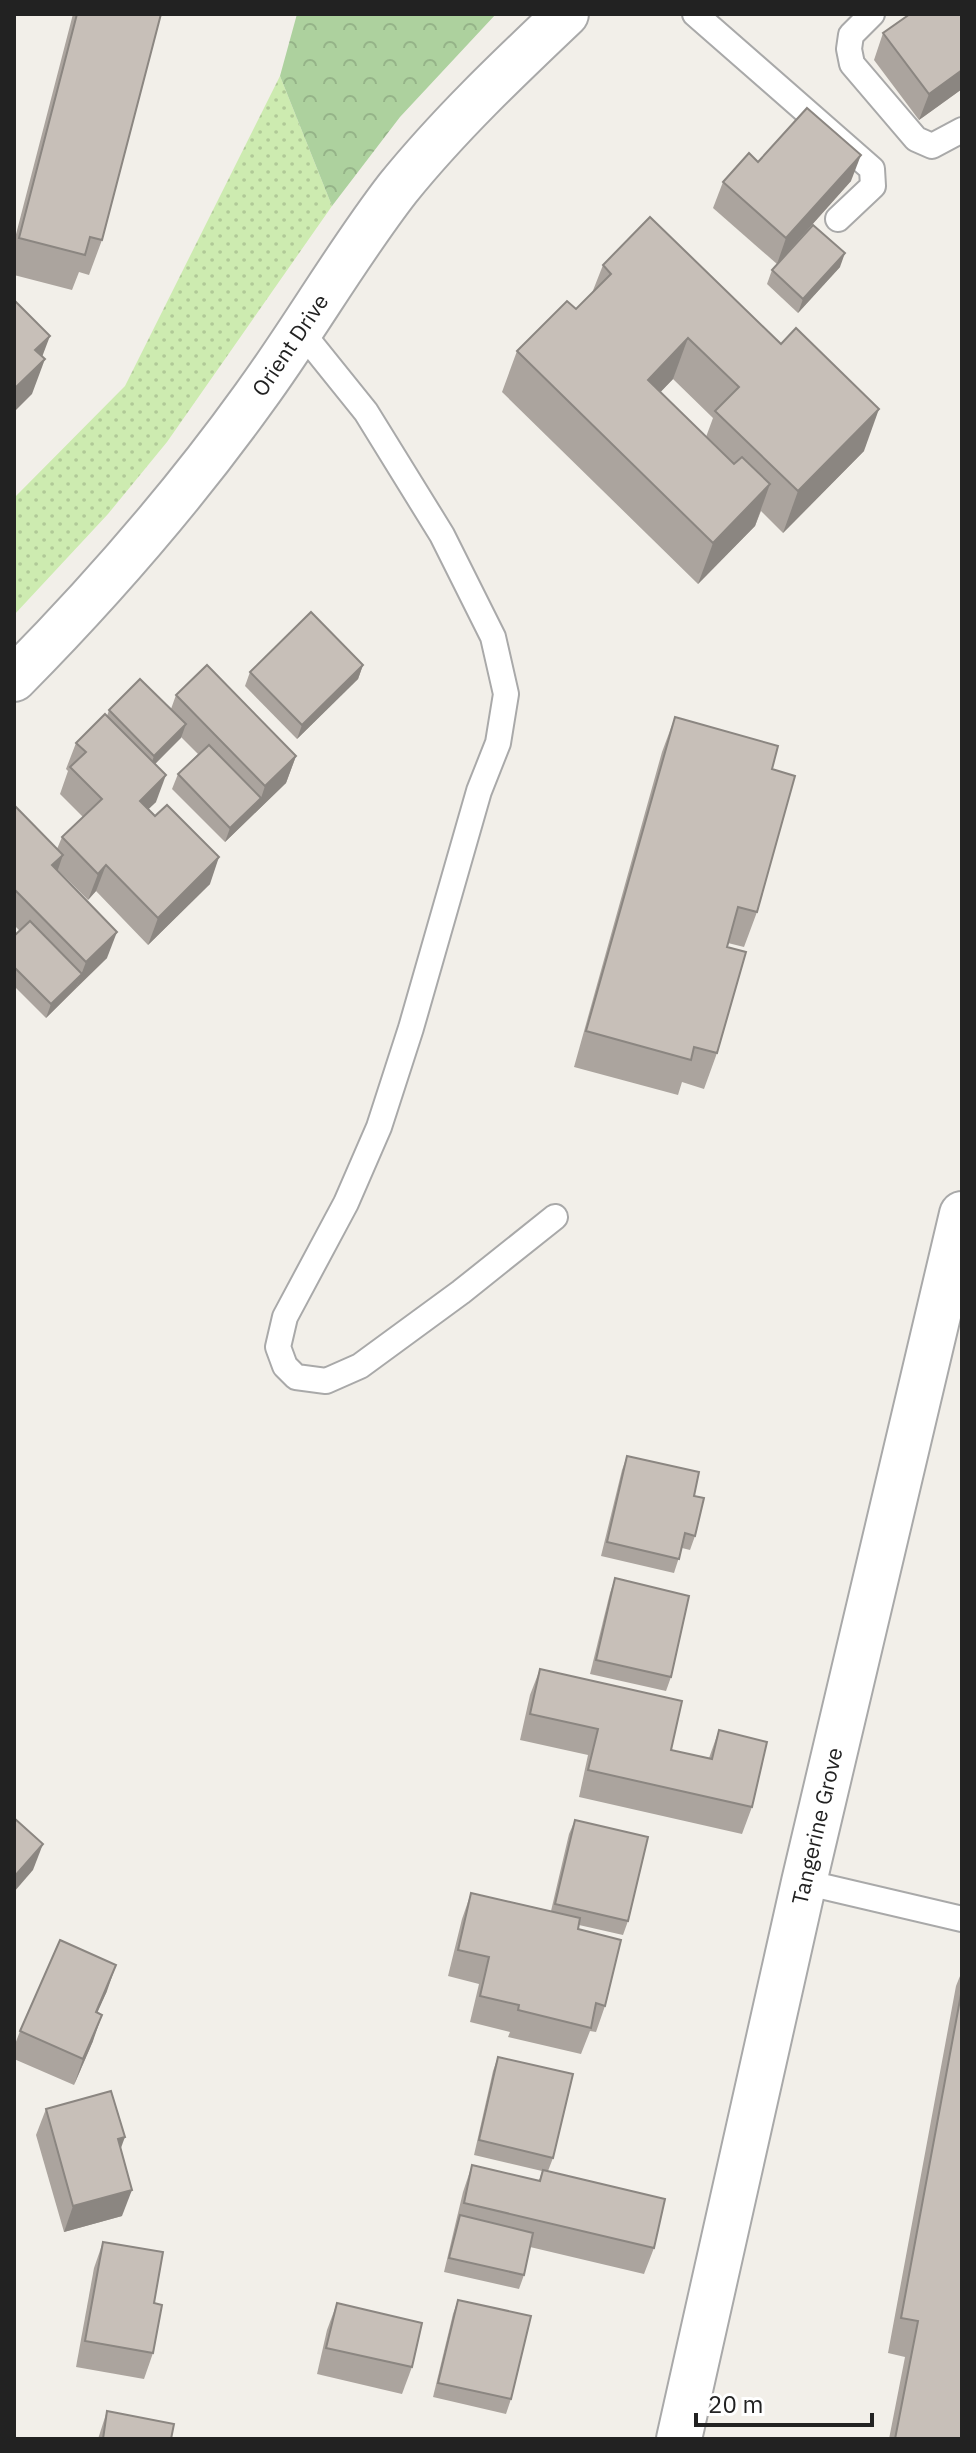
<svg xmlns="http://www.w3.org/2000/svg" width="976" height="2453" font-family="'IBM Plex Sans',sans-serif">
<defs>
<pattern id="grass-dots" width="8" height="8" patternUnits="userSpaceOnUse" patternTransform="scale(2)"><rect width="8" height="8" fill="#cdebb0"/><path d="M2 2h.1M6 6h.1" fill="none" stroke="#b0c997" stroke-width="1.8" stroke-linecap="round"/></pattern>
<pattern id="forest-crowns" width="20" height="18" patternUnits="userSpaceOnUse" patternTransform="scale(2)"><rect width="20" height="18" fill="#add19e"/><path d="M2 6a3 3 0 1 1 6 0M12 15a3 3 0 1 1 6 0" fill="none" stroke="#95b388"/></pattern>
</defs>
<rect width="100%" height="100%" fill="#f2efe9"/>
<!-- grass -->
<path fill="url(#grass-dots)" d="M 280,76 L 332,206 L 167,442 L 108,514 L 14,615 L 14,498 L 125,386 Z"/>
<!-- forest -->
<path fill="url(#forest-crowns)" d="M 297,14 L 496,14 L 400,117 L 332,206 L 280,76 Z"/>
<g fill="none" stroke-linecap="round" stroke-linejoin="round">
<defs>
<g id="service">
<path d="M 695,14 L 872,169 L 873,186 L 838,219"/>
<path d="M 872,14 L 851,35 L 849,49 L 852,64 L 916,139 L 932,146 L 962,130"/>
<path d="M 300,330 L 366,412 L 442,535 L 493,637 L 506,694 L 498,743 L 479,791 L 411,1028 L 379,1127 L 346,1203 L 285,1317 L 278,1347 L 285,1366 L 296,1377 L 326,1381 L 360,1366 L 461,1292 L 555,1217"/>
<path d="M 804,1882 L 962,1919"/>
</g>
<g id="minor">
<path d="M 14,679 C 101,591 182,498 254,398 C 304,330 346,255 398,188 C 449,125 508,69 566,14"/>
<path d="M 679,2439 L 804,1882 L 962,1214"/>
</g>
</defs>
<!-- service casing -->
<use href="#service" stroke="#a9a9a9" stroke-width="28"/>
<!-- minor casing -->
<use href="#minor" stroke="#a9a9a9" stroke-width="48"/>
<!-- service -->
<use href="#service" stroke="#fff" stroke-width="24"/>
<!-- minor -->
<use href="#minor" stroke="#fff" stroke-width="44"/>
</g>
<!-- wall -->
<g fill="#aba49e" fill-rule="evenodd">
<path d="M 73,14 L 161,14 L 102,240 L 89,275 L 79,272 L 72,290 L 14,275 L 14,242 Z"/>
<path d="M 962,14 L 962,89 L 919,120 L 874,60 L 883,33 Z"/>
<path d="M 758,162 L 851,181 L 777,264 L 713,208 L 723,182 Z"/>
<path d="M 603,265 L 864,451 L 783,533 L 761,511 L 755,526 L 698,584 L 502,392 L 517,351 L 576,309 L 592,293 ZM 673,379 L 713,418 L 706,437 L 660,392 Z"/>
<path d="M 840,267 L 798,313 L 767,284 L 772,270 Z"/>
<path d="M 363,665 L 358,679 L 297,739 L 245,686 L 250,672 Z"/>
<path d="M 176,695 L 296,756 L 286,783 L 225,842 L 172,789 L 178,774 L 198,754 L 181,737 L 155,764 L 156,802 L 148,809 L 210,884 L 148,945 L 96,891 L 88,900 L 58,870 L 57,871 L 107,958 L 46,1018 L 14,986 L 14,936 L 20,931 L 14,925 L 14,805 L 57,849 L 62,837 L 83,817 L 60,794 L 68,771 L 66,769 L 76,743 L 107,716 L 109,710 L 171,709 Z"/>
<path d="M 675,717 L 757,912 L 744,947 L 728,943 L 717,1053 L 704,1089 L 682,1082 L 678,1095 L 574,1067 L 662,752 Z"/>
<path d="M 627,1456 L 694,1496 L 695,1536 L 690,1550 L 682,1548 L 674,1573 L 601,1556 L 622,1470 Z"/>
<path d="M 615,1578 L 671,1677 L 666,1691 L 590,1674 L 610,1593 Z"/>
<path d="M 540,1669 L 671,1750 L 709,1758 L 719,1730 L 752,1807 L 742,1834 L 579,1797 L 588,1755 L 520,1740 L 530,1695 Z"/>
<path d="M 575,1820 L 628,1921 L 623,1935 L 579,1925 L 578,1929 L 605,2006 L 596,2032 L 590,2031 L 581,2054 L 508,2037 L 510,2032 L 470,2022 L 479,1984 L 448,1976 L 462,1919 L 471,1893 L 551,1911 L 569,1834 Z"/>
<path d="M 962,1971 L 962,2439 L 889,2439 L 905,2357 L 888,2353 L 956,1986 Z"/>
<path d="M 107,1991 L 97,2012 L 93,2041 L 74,2085 L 14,2059 L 14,2047 L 20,2031 Z"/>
<path d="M 498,2057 L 553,2158 L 548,2171 L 654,2248 L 644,2274 L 530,2247 L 524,2275 L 519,2289 L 444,2272 L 463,2192 L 472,2165 L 539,2181 L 542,2171 L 474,2155 L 493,2071 Z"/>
<path d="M 46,2109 L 120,2149 L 122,2216 L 64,2232 L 36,2135 Z"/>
<path d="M 103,2242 L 154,2303 L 153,2353 L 144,2379 L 76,2367 L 94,2268 Z"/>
<path d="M 458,2300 L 511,2399 L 506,2414 L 433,2397 L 453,2314 Z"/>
<path d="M 337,2303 L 412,2367 L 402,2394 L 317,2374 L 327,2330 Z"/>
<path d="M 107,2411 L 171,2439 L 98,2439 Z"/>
</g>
<!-- shaded-wall -->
<g fill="#8b8681">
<path d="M 962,70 L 962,89 L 919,120 L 929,94 Z"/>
<path d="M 861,155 L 851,181 L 777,264 L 786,238 Z"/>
<path d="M 845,253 L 840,267 L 798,313 L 803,299 Z"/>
<path d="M 50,336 L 39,365 L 45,359 L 32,394 L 14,412 L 14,389 L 35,350 Z"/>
<path d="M 688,338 L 673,379 L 633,421 L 648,380 Z"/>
<path d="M 879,409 L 864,451 L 783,533 L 798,491 Z"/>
<path d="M 770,484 L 755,526 L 698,584 L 713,543 Z"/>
<path d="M 363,665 L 358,679 L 297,739 L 302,725 Z"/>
<path d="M 186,724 L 181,738 L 149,770 L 154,756 Z"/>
<path d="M 296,756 L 286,783 L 225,842 L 230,828 L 261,798 L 265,786 Z"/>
<path d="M 166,775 L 156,802 L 130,827 L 140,801 Z"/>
<path d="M 63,855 L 54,881 L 52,865 Z"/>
<path d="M 219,857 L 210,884 L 148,945 L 158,918 Z"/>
<path d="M 106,865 L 96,891 L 88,900 L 98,874 Z"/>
<path d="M 117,932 L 107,958 L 76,988 L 86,962 Z"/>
<path d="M 82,974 L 76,988 L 46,1018 L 51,1004 Z"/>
<path d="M 43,1844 L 33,1870 L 14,1892 L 14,1877 Z"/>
<path d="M 116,1965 L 107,1991 L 86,2038 L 96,2012 Z"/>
<path d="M 102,2015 L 93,2041 L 74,2085 L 83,2059 Z"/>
<path d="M 125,2137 L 115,2164 L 118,2139 Z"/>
<path d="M 132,2190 L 122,2216 L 64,2232 L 73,2206 Z"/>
</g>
<!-- building -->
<g fill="#c7bfb8" stroke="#8b8681" stroke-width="2">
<path d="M 77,14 L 161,14 L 102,240 L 90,237 L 85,255 L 19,238 Z"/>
<path d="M 910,14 L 962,14 L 962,70 L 929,94 L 883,33 Z"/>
<path d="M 807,108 L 861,155 L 786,238 L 723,182 L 749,153 L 758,162 Z"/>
<path d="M 650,217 L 781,344 L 796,328 L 879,409 L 798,491 L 715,411 L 739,387 L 688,338 L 648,380 L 734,464 L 742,457 L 770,484 L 713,543 L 517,351 L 567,301 L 576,309 L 611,274 L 603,265 Z"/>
<path d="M 813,225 L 845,253 L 803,299 L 772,270 Z"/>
<path d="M 14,300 L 50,336 L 35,350 L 45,359 L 14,389 Z"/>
<path d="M 311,612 L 363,665 L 302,725 L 250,672 Z"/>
<path d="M 207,665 L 296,756 L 265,786 L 176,695 Z"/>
<path d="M 140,679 L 186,724 L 154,756 L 109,710 Z"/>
<path d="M 105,714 L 166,775 L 140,801 L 155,816 L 167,805 L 219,857 L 158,918 L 106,865 L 98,874 L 62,837 L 102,799 L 70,767 L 86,752 L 76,743 Z"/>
<path d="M 675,717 L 778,746 L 772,769 L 795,776 L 757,912 L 738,907 L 727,947 L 746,952 L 717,1053 L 694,1047 L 691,1060 L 586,1031 Z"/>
<path d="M 209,745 L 261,798 L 230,828 L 178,774 Z"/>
<path d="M 14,805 L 63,855 L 52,865 L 117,932 L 86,962 L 14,889 Z"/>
<path d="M 30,921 L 82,974 L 51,1004 L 14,967 L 14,936 Z"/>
<path d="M 627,1456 L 699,1472 L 694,1496 L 704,1498 L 695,1536 L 685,1533 L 679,1559 L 607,1542 Z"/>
<path d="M 615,1578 L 689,1596 L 671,1677 L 596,1660 Z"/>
<path d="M 540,1669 L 682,1701 L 671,1750 L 712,1759 L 719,1730 L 767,1742 L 752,1807 L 588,1770 L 598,1729 L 530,1714 Z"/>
<path d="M 14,1818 L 43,1844 L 14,1877 Z"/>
<path d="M 575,1820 L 648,1837 L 628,1921 L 555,1904 Z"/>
<path d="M 471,1893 L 580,1918 L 578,1929 L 621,1940 L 605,2006 L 596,2003 L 591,2028 L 518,2010 L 519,2005 L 480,1996 L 489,1957 L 458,1950 Z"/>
<path d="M 60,1940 L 116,1965 L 96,2012 L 102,2015 L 83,2059 L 20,2031 Z"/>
<path d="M 962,1989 L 962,2439 L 895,2439 L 918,2321 L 901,2318 Z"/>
<path d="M 498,2057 L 573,2074 L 553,2158 L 479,2140 Z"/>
<path d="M 111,2091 L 125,2137 L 118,2139 L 132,2190 L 73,2206 L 46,2109 Z"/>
<path d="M 472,2165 L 540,2181 L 543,2170 L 665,2199 L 654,2248 L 464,2203 Z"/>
<path d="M 460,2215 L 533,2233 L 524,2275 L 449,2258 Z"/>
<path d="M 103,2242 L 163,2252 L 154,2303 L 162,2305 L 153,2353 L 85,2341 Z"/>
<path d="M 458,2300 L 531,2316 L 511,2399 L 438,2383 Z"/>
<path d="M 337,2303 L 422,2323 L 412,2367 L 326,2348 Z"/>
<path d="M 107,2411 L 174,2424 L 171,2439 L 103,2439 Z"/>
</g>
<g text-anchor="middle" stroke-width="6" stroke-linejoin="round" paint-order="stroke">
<!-- street labels -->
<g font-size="22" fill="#222" stroke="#fff">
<text transform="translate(290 345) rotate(-56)" y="8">Orient Drive</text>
<text transform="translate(817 1826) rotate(-77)" y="8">Tangerine Grove</text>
</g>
</g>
<!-- border -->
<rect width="976" height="2453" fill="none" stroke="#222222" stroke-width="32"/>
<!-- scale -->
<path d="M696 2413v12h176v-12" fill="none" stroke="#222222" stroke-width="4"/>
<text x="708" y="2413" font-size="24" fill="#222222" stroke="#ffffff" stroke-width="6" paint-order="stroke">20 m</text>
</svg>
